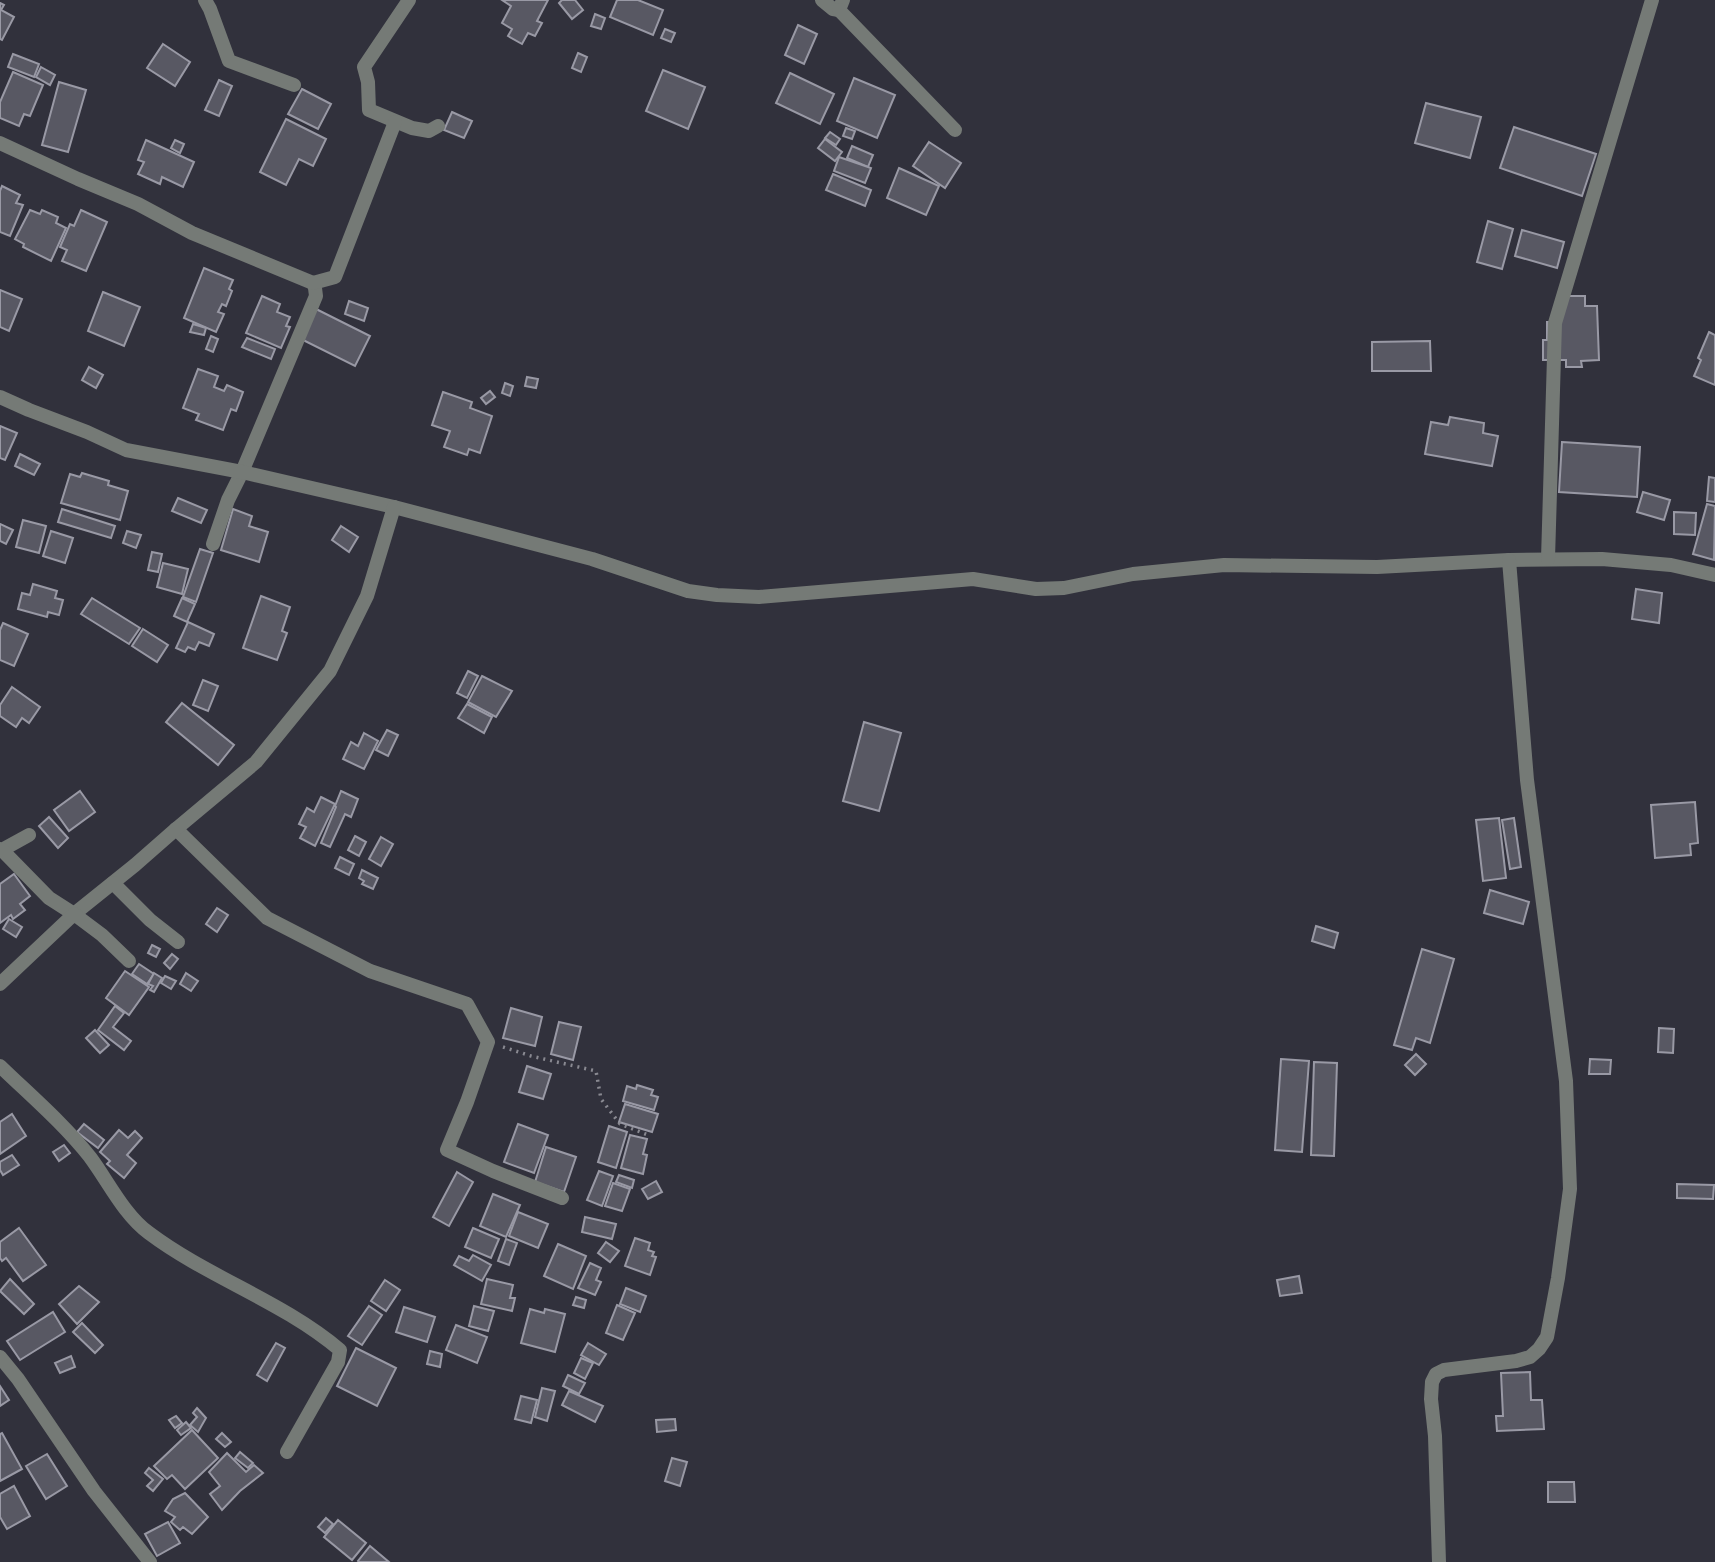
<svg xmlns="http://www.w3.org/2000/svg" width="1715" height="1562" font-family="Cabin,sans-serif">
<rect width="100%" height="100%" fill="#31313c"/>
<!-- building -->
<g fill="#585863" stroke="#9999a5" stroke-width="2">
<path d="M 502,0 L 548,0 L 537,21 L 542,23 L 535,36 L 528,33 L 522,44 L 508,36 L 512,29 L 502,23 L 511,6 Z"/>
<path d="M 562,0 L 575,0 L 583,10 L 572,19 L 559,3 Z"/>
<path d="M 617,0 L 638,0 L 663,10 L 653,35 L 610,17 Z"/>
<path d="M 0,3 L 4,5 L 1,10 L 14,17 L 2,40 L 0,39 Z"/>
<path d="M 595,14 L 605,18 L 601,29 L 591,26 Z"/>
<path d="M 798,25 L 817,34 L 804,64 L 785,55 Z"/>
<path d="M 665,29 L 675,33 L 671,42 L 661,38 Z"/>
<path d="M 163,44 L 190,62 L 175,86 L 147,68 Z"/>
<path d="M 578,53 L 587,57 L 581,72 L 572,68 Z"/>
<path d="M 13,54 L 39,64 L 34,77 L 8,67 Z"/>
<path d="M 41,67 L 55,75 L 50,85 L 36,77 Z"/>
<path d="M 663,70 L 705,87 L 688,129 L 646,111 Z"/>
<path d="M 13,72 L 43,85 L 30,116 L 24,114 L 19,126 L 0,118 L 0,102 Z"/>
<path d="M 790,73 L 834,94 L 820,124 L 776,103 Z"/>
<path d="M 854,78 L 895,95 L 877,138 L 837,121 Z"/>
<path d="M 219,80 L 232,86 L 219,116 L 205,110 Z"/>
<path d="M 59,82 L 86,90 L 68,152 L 42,145 Z"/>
<path d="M 302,89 L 331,104 L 318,129 L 288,114 Z"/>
<path d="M 1426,103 L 1481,117 L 1470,158 L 1415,143 Z"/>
<path d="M 452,112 L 472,121 L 464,138 L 444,130 Z"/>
<path d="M 286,119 L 326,139 L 313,166 L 299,159 L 286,185 L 260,172 Z"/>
<path d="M 1514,127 L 1596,154 L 1582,196 L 1500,168 Z"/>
<path d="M 846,128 L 855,131 L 852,139 L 843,136 Z"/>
<path d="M 830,132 L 840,139 L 836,145 L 825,138 Z"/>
<path d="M 825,139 L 842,152 L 835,161 L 818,148 Z"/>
<path d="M 146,140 L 194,162 L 183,187 L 162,177 L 160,184 L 138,174 L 144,162 L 138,160 Z"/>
<path d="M 175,140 L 184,144 L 180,153 L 171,148 Z"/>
<path d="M 929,142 L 961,163 L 945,188 L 913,166 Z"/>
<path d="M 852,146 L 873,155 L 868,167 L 847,158 Z"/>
<path d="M 839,157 L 871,168 L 865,183 L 834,171 Z"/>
<path d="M 899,168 L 939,186 L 926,215 L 887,198 Z"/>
<path d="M 833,174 L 871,190 L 865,206 L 826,190 Z"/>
<path d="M 2,186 L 20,195 L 16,203 L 23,205 L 10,236 L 0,232 L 0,191 Z"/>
<path d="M 30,210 L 40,214 L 42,210 L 58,217 L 56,223 L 66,228 L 51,261 L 23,247 L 24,244 L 15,239 Z"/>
<path d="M 81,210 L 107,222 L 86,271 L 62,261 L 67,250 L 60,247 L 70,224 L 74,226 Z"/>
<path d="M 1488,221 L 1513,229 L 1502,269 L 1477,262 Z"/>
<path d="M 1522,230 L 1564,242 L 1557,268 L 1515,256 Z"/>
<path d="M 204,268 L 233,280 L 229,289 L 232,291 L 226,306 L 222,304 L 218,312 L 224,314 L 216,332 L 184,318 Z"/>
<path d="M 0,290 L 22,299 L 9,331 L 0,327 Z"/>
<path d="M 103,292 L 140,307 L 124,346 L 88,331 Z"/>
<path d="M 262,296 L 280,304 L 277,312 L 290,317 L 286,326 L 290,327 L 281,348 L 246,333 Z"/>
<path d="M 1563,296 L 1585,296 L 1585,306 L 1597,306 L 1599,360 L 1581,361 L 1582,367 L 1566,367 L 1566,360 L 1543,360 L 1543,340 L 1547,340 L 1547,322 L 1553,322 Z"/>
<path d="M 349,301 L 368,308 L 364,321 L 345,314 Z"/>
<path d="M 316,309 L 370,336 L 355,366 L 301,339 Z"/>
<path d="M 193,324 L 206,328 L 204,335 L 190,332 Z"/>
<path d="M 1709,332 L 1715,335 L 1715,385 L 1694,376 L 1701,360 L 1698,358 Z"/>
<path d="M 211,336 L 218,339 L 213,352 L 206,349 Z"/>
<path d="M 247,338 L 275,349 L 271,359 L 242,347 Z"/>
<path d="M 1430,341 L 1431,371 L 1372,371 L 1372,342 Z"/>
<path d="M 89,367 L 103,375 L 96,388 L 82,380 Z"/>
<path d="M 198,369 L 218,376 L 214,387 L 224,391 L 227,385 L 243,392 L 236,411 L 231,409 L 223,430 L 196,420 L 199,414 L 183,408 Z"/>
<path d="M 527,377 L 538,379 L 536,388 L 525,386 Z"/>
<path d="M 505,383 L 513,386 L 510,396 L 502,393 Z"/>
<path d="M 490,391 L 495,397 L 486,404 L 481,398 Z"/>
<path d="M 443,392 L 472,402 L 470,408 L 492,416 L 480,453 L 469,449 L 467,455 L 444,447 L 450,431 L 432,425 Z"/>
<path d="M 1450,417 L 1484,423 L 1483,433 L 1498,436 L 1492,466 L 1425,454 L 1431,422 L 1448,425 Z"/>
<path d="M 0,426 L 17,433 L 5,460 L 0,458 Z"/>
<path d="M 1562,442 L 1640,447 L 1637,497 L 1559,492 Z"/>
<path d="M 20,454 L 40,464 L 34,475 L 15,466 Z"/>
<path d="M 82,473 L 109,481 L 108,485 L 128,491 L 120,520 L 61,503 L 70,474 L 80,477 Z"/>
<path d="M 1709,477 L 1715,478 L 1715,502 L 1707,501 Z"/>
<path d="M 1643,492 L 1670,500 L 1664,520 L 1637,512 Z"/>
<path d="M 178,498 L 207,510 L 201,523 L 172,511 Z"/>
<path d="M 1707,504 L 1715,506 L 1714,560 L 1693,554 Z"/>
<path d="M 62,509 L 115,526 L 111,538 L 58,522 Z"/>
<path d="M 233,509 L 252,516 L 249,526 L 268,532 L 259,562 L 221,550 Z"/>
<path d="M 1674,512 L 1696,513 L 1695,535 L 1674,534 Z"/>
<path d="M 23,520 L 46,526 L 39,553 L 16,547 Z"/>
<path d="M 0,524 L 13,530 L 6,544 L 0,541 Z"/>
<path d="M 341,526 L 358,537 L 349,552 L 332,540 Z"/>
<path d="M 51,531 L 73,538 L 65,563 L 43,556 Z"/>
<path d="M 127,531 L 141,535 L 136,548 L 123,543 Z"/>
<path d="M 200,549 L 213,553 L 196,602 L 183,597 Z"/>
<path d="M 152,552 L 162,554 L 158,572 L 148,570 Z"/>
<path d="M 163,563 L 188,569 L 182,594 L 157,587 Z"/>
<path d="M 33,584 L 57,591 L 55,598 L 63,600 L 59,615 L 48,612 L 47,617 L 18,609 L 22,593 L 30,595 Z"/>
<path d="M 1636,589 L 1662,593 L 1659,623 L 1632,619 Z"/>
<path d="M 261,596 L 290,607 L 282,631 L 287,633 L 277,660 L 243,648 Z"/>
<path d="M 92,598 L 140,628 L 129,644 L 81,614 Z"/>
<path d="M 182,598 L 195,604 L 187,622 L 174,616 Z"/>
<path d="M 188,622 L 214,634 L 209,646 L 199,642 L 195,650 L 188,647 L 185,652 L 176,648 Z"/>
<path d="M 3,623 L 28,634 L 14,666 L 0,660 L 0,630 Z"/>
<path d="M 143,629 L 168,645 L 157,662 L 132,646 Z"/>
<path d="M 468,671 L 478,676 L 467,698 L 457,693 Z"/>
<path d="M 482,676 L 512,691 L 496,717 L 468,702 Z"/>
<path d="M 203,680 L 218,686 L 208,711 L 193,705 Z"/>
<path d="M 12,687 L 40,707 L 29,723 L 22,718 L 16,727 L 0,716 L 0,705 Z"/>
<path d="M 182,703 L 234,745 L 218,765 L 166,722 Z"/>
<path d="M 467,704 L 492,717 L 484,733 L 458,718 Z"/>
<path d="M 864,722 L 901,733 L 879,811 L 843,801 Z"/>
<path d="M 387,730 L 398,735 L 388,756 L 376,750 Z"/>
<path d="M 364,733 L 378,741 L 364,769 L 343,759 L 351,742 L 358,746 Z"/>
<path d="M 80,791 L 95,812 L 69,831 L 54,810 Z"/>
<path d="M 341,791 L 358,799 L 351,817 L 345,814 L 330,847 L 321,843 L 336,807 L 335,806 Z"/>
<path d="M 321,797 L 335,804 L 315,846 L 300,838 L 306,827 L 299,824 L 307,808 L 314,812 Z"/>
<path d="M 1695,802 L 1698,843 L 1690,844 L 1691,855 L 1655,858 L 1651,805 Z"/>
<path d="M 49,817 L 68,838 L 58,848 L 39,826 Z"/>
<path d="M 1499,818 L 1506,878 L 1483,881 L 1476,820 Z"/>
<path d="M 1514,818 L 1521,867 L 1510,869 L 1502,820 Z"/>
<path d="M 355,836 L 366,842 L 359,856 L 348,850 Z"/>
<path d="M 381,837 L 393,844 L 381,866 L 369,859 Z"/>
<path d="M 340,857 L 354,864 L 349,875 L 335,868 Z"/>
<path d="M 362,870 L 378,878 L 373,889 L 362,884 L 364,881 L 359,878 Z"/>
<path d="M 14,874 L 30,896 L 20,904 L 25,910 L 13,919 L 11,915 L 0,923 L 0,884 Z"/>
<path d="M 1490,890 L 1529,902 L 1523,924 L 1484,913 Z"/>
<path d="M 217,908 L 228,915 L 217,932 L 206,924 Z"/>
<path d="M 9,919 L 22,927 L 16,937 L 3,929 Z"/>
<path d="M 1316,926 L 1338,933 L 1334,948 L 1312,941 Z"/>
<path d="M 152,945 L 160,949 L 156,957 L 148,953 Z"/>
<path d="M 1422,949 L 1454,959 L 1430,1043 L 1416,1038 L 1412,1050 L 1394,1045 Z"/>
<path d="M 172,954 L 178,959 L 170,969 L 164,963 Z"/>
<path d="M 139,964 L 154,974 L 147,984 L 132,974 Z"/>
<path d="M 125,971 L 149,987 L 129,1015 L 106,998 Z"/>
<path d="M 154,973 L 162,978 L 154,992 L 150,990 L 153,986 L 148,984 Z"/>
<path d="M 186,973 L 198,981 L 191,991 L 180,984 Z"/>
<path d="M 165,976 L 176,981 L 171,989 L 161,983 Z"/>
<path d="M 115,1006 L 124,1013 L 113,1027 L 131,1041 L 124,1050 L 98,1030 Z"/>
<path d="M 511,1008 L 542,1017 L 535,1046 L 503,1038 Z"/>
<path d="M 559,1022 L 581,1027 L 573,1060 L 551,1054 Z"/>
<path d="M 1659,1028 L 1674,1029 L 1673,1053 L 1658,1052 Z"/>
<path d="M 95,1030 L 109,1045 L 100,1053 L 86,1038 Z"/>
<path d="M 1416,1054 L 1426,1064 L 1415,1075 L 1405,1065 Z"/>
<path d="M 1281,1059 L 1309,1061 L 1302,1152 L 1275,1150 Z"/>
<path d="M 1590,1059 L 1611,1060 L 1610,1074 L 1589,1074 Z"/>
<path d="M 1314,1062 L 1337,1063 L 1334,1156 L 1311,1155 Z"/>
<path d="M 527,1066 L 551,1074 L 543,1099 L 519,1092 Z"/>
<path d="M 637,1085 L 653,1090 L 651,1095 L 658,1097 L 654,1110 L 623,1101 L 627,1086 L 636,1089 Z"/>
<path d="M 625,1104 L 658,1114 L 652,1132 L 619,1122 Z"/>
<path d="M 12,1114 L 26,1136 L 0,1154 L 0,1122 Z"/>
<path d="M 84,1124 L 104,1140 L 98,1148 L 77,1132 Z"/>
<path d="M 518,1124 L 548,1135 L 534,1173 L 504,1162 Z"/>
<path d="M 609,1126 L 627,1132 L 616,1168 L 598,1162 Z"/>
<path d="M 119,1130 L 128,1138 L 135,1131 L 142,1138 L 127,1155 L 136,1163 L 124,1178 L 107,1164 L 110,1161 L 100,1152 Z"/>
<path d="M 630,1135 L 647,1139 L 643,1154 L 647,1155 L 643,1174 L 621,1168 Z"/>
<path d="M 64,1145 L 70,1153 L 59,1161 L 53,1152 Z"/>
<path d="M 546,1147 L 576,1157 L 564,1192 L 535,1182 Z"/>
<path d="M 12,1155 L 19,1165 L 3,1175 L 0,1170 L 0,1162 Z"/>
<path d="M 599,1171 L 613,1176 L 602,1206 L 587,1200 Z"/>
<path d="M 457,1172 L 473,1182 L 449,1226 L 433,1217 Z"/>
<path d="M 619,1175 L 634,1180 L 632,1188 L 616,1182 Z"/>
<path d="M 656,1181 L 662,1192 L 648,1199 L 642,1189 Z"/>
<path d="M 613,1183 L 630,1189 L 622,1211 L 605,1206 Z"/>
<path d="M 1677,1184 L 1714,1185 L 1713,1199 L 1677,1198 Z"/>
<path d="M 493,1194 L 520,1205 L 506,1237 L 480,1226 Z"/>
<path d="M 518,1212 L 548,1224 L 538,1248 L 509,1236 Z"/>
<path d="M 585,1217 L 616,1224 L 612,1239 L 582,1232 Z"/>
<path d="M 19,1228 L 46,1265 L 23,1281 L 6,1258 L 2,1261 L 0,1258 L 0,1242 Z"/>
<path d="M 473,1228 L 499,1239 L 491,1258 L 465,1247 Z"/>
<path d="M 635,1238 L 650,1243 L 648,1250 L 654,1252 L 652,1256 L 656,1257 L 650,1275 L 625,1266 Z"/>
<path d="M 506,1239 L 517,1243 L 509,1265 L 498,1261 Z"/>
<path d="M 606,1242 L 619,1251 L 610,1262 L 598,1253 Z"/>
<path d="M 558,1244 L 586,1256 L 573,1289 L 544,1276 Z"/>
<path d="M 473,1255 L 491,1265 L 482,1281 L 454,1265 L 459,1256 L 469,1261 Z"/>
<path d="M 590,1263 L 601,1268 L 596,1280 L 601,1282 L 595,1295 L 578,1288 Z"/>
<path d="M 1299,1276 L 1302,1293 L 1280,1296 L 1277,1280 Z"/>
<path d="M 10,1279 L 34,1304 L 24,1314 L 0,1291 Z"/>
<path d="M 487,1279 L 513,1285 L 510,1298 L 515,1298 L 512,1311 L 481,1304 Z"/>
<path d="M 385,1280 L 400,1290 L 386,1311 L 371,1301 Z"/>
<path d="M 79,1286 L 99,1302 L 77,1324 L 59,1304 Z"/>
<path d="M 626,1288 L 646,1296 L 640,1312 L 620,1304 Z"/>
<path d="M 576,1297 L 586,1300 L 584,1308 L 573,1305 Z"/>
<path d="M 617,1305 L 635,1313 L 623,1340 L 606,1333 Z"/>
<path d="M 369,1306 L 382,1315 L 362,1345 L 348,1336 Z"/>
<path d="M 474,1306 L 494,1311 L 488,1331 L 469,1326 Z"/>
<path d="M 404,1307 L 435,1317 L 427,1342 L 396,1332 Z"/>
<path d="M 530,1309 L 544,1313 L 545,1309 L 565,1314 L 555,1352 L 521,1343 Z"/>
<path d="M 53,1312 L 65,1332 L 20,1360 L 7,1341 Z"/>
<path d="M 82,1323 L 103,1345 L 95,1353 L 73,1332 Z"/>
<path d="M 456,1325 L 487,1337 L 477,1363 L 446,1350 Z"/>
<path d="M 276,1343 L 285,1348 L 267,1381 L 257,1375 Z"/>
<path d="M 588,1343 L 606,1354 L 599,1365 L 581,1355 Z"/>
<path d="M 356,1348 L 396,1368 L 377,1406 L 337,1386 Z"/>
<path d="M 430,1351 L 442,1354 L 440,1367 L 427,1364 Z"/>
<path d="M 71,1356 L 75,1367 L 60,1373 L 55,1363 Z"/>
<path d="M 581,1358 L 593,1363 L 585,1379 L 574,1373 Z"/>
<path d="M 1530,1372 L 1531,1400 L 1542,1400 L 1544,1429 L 1497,1431 L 1496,1416 L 1503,1416 L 1501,1373 Z"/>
<path d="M 568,1375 L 585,1383 L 579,1394 L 563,1386 Z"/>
<path d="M 0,1386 L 9,1400 L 0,1406 Z"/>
<path d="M 542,1388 L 555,1391 L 547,1421 L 535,1417 Z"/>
<path d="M 569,1391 L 603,1406 L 595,1422 L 562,1405 Z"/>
<path d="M 521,1396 L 537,1400 L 531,1423 L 515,1419 Z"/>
<path d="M 197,1408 L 206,1418 L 198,1432 L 190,1425 L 197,1417 L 193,1413 Z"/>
<path d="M 176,1416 L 182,1423 L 175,1428 L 169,1420 Z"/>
<path d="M 675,1419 L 676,1430 L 657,1432 L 656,1420 Z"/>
<path d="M 186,1422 L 191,1428 L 181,1435 L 177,1430 Z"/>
<path d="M 192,1430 L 218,1458 L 185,1489 L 172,1475 L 167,1479 L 154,1466 Z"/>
<path d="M 2,1433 L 22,1469 L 0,1481 L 0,1434 Z"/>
<path d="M 222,1433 L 231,1442 L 225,1447 L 216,1439 Z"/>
<path d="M 240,1452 L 253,1463 L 248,1468 L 235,1458 Z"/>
<path d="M 227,1453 L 246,1472 L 254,1465 L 263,1473 L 240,1491 L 222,1510 L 210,1494 L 220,1486 L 209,1472 Z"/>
<path d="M 47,1454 L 67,1486 L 46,1499 L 26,1466 Z"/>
<path d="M 672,1458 L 687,1462 L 680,1486 L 665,1481 Z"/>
<path d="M 149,1468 L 163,1479 L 153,1491 L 147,1486 L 153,1480 L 145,1473 Z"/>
<path d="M 1548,1482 L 1574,1482 L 1575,1502 L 1548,1502 Z"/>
<path d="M 14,1486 L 30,1516 L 7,1529 L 0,1517 L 0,1494 Z"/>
<path d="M 185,1493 L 208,1517 L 192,1534 L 183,1527 L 180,1530 L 171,1522 L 175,1517 L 165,1511 L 173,1499 Z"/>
<path d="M 326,1518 L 333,1524 L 325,1533 L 318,1527 Z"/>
<path d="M 338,1520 L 366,1543 L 352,1560 L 324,1537 Z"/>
<path d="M 168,1522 L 180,1543 L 157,1556 L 145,1534 Z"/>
<path d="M 370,1546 L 389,1562 L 359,1562 L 358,1561 Z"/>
</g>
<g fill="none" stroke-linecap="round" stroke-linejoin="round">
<!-- path -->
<path stroke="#898991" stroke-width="3.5" stroke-dasharray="2 5" stroke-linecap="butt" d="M 503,1047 L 531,1056 L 596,1071 L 601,1099 L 620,1124 L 648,1135"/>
<!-- minor -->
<g stroke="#757a76" stroke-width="14">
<path d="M 205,0 L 210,9 L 229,61 L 294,85"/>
<path d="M 409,0 L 364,67 L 368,82 L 369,110 L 412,128 L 429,131 L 438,126"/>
<path d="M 822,0 L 833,9 L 839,10 L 843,0"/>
<path d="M 839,10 L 955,130"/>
<path d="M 0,143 L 78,179 L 138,204 L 192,233 L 313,283 L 315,288 L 316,296 L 242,472 L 228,500 L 213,544"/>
<path d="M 313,283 L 335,277 L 395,122"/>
<path d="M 0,397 L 29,410 L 87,432 L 126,450 L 242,472 L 394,507 L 592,559 L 688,591 L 717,595 L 759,597 L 973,579 L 1036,589 L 1064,588 L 1133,574 L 1224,565 L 1377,567 L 1509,560 L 1602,559 L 1671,565 L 1715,575"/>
<path d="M 1548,559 L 1555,323 L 1652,0"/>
<path d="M 176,829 L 267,918 L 370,971 L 467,1004 L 488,1042 L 467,1102 L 447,1150 L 493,1171 L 562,1198"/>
<path d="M 0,849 L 2,850 L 29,835"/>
<path d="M 2,850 L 49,898 L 74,914 L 135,865 L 176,829 L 256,762 L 330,671 L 367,596 L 394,507"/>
<path d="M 113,883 L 150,920 L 178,942"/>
<path d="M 0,984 L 74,914 L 102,935 L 129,961"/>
<path d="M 0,1066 C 30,1095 64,1124 90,1157 C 108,1181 124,1215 149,1233 C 209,1278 282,1301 340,1350 L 338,1362 L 287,1452"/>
<path d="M 0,1357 L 18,1379 L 94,1491 L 150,1562"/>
<path d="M 1439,1562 L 1435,1436 L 1431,1399 L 1432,1382 L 1436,1374 L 1444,1370 L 1516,1361 L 1530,1357 L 1539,1349 L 1547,1337 L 1558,1278 L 1570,1189 L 1566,1081 L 1527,780 L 1509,560"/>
</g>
</g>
</svg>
